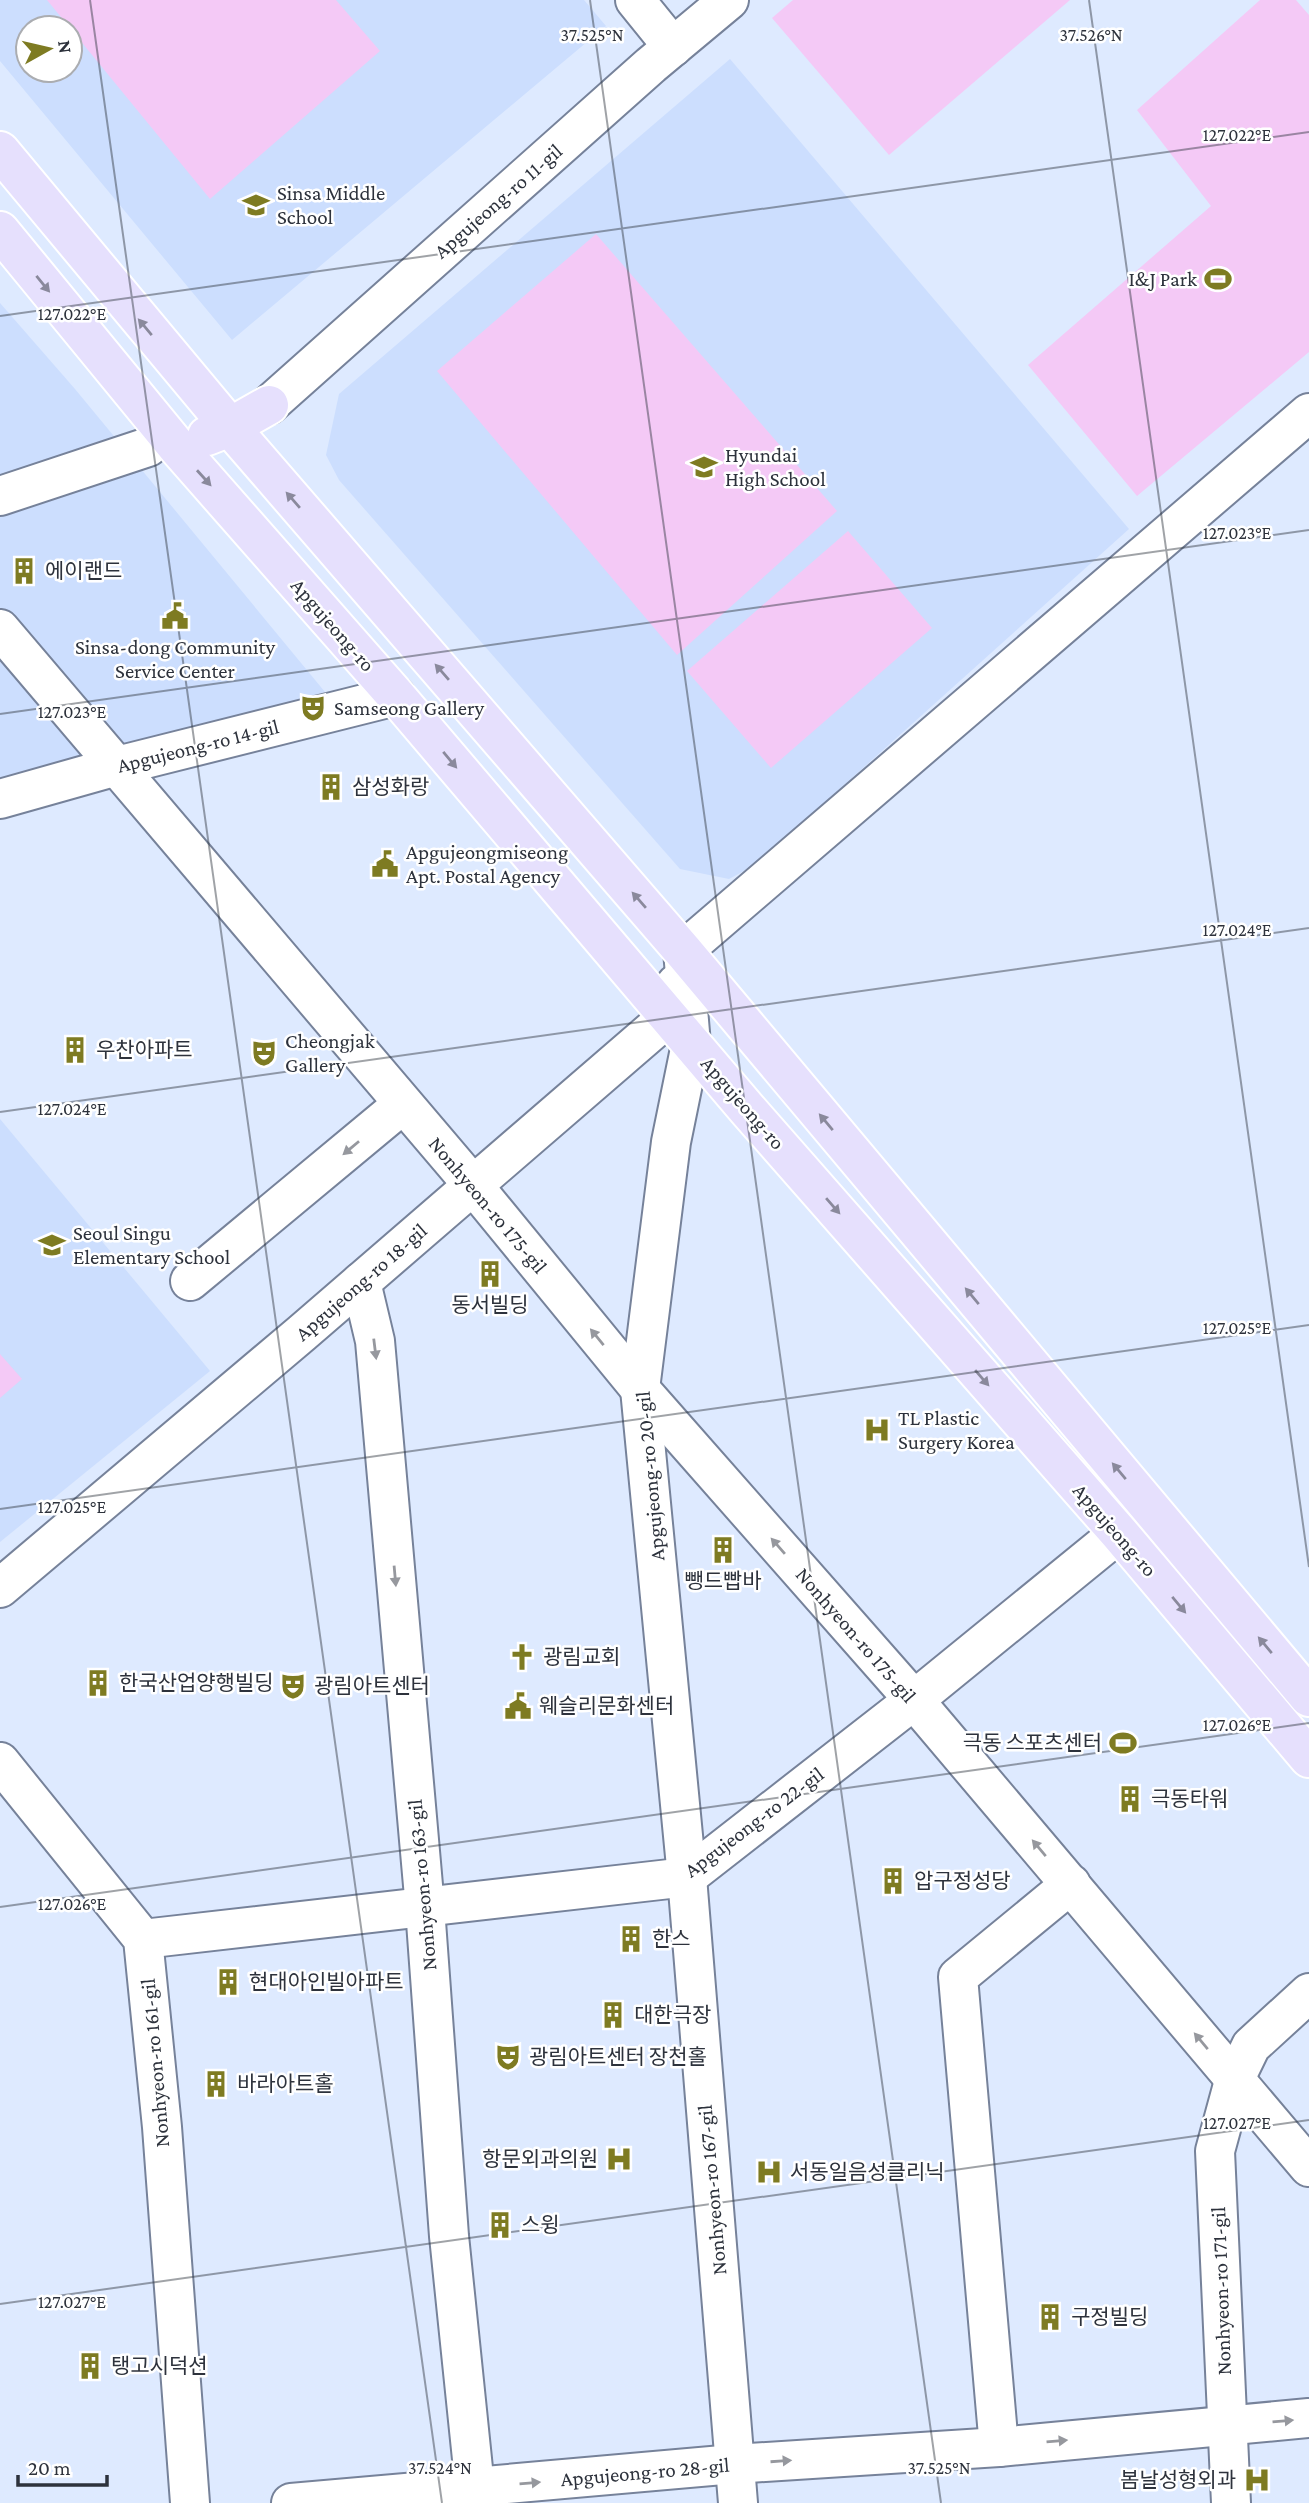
<svg xmlns="http://www.w3.org/2000/svg" width="1309" height="2503" font-family="'Crimson Pro','Noto Sans KR',serif">
<rect width="100%" height="100%" fill="#deeaff"/>
<!-- built -->
<g fill="#ccdefe" fill-rule="evenodd">
<path d="M 0,0 L 584,0 L 606,26 L 232,340 L 0,61 ZM 28,28 L 70,28 L 70,70 L 28,70 Z"/>
<path d="M 730,59 L 1129,529 L 755,865 L 729,879 L 680,869 L 339,480 L 326,455 L 339,394 Z"/>
<path d="M 0,303 L 75,389 L 325,692 L 0,781 Z"/>
<path d="M 0,1119 L 210,1371 L 0,1542 Z"/>
</g>
<!-- green -->
<g fill="#f4c9f6">
<path d="M 47,0 L 336,0 L 380,51 L 210,199 Z"/>
<path d="M 793,0 L 1070,0 L 889,155 L 772,18 Z"/>
<path d="M 1260,0 L 1296,0 L 1309,15 L 1309,352 L 1137,496 L 1028,365 L 1211,206 L 1137,110 Z"/>
<path d="M 596,234 L 837,511 L 677,655 L 437,371 Z"/>
<path d="M 848,531 L 932,628 L 771,768 L 687,671 Z"/>
<path d="M 0,1354 L 22,1379 L 0,1398 Z"/>
</g>
<g fill="none" stroke-linecap="round" stroke-linejoin="round">
<defs>
<g id="minor">
<path d="M 635,0 L 673,47"/>
<path d="M 269,405 L 651,65 L 729,0"/>
<path d="M 0,496 L 148,447"/>
<path d="M 0,629 L 472,1184 L 640,1389 L 914,1700 L 1309,2167"/>
<path d="M 0,799 L 117,766 L 396,696"/>
<path d="M 683,951 L 691,1044 L 671,1142 L 640,1389 L 687,1877 L 738,2503"/>
<path d="M 683,951 L 1309,413"/>
<path d="M 190,1281 L 403,1104"/>
<path d="M 361,1282 L 375,1341 L 425,1908 L 449,2236 L 475,2488"/>
<path d="M 0,1588 L 302,1333 L 669,1016 L 676,984"/>
<path d="M 0,1762 L 143,1939 L 162,2127 L 190,2503"/>
<path d="M 143,1939 L 687,1877 L 914,1700 L 1119,1533"/>
<path d="M 999,2447 L 958,1977 L 1071,1884"/>
<path d="M 291,2503 L 734,2464 L 999,2447 L 1309,2418"/>
<path d="M 1231,2503 L 1215,2151 L 1234,2081 L 1251,2046 L 1309,1993"/>
</g>
<g id="major">
<path d="M 0,151 L 230,427 L 683,951 L 1309,1697"/>
<path d="M 0,231 L 178,448 L 396,696 L 747,1109 L 1119,1533 L 1309,1758"/>
<path d="M 207,436 L 230,427 L 269,405"/>
</g>
</defs>
<!-- minor casing -->
<use href="#minor" stroke="#76829a" stroke-width="42"/>
<!-- major casing -->
<use href="#major" stroke="#fff" stroke-width="42"/>
<!-- minor -->
<use href="#minor" stroke="#fff" stroke-width="38"/>
<!-- major -->
<use href="#major" stroke="#e6e0fd" stroke-width="38"/>
</g>
<!-- one-way arrows -->
<defs><path id="oneway-solid" d="M-6-.8H1V-3.2L6.5 0L1 3.2V.8H-6Z" transform="scale(1.75)"/></defs>
<g fill="#8a899c">
<use href="#oneway-solid" transform="translate(43 284) rotate(51)"/>
<use href="#oneway-solid" transform="translate(145 327) rotate(-130)"/>
<use href="#oneway-solid" transform="translate(204 478) rotate(48)"/>
<use href="#oneway-solid" transform="translate(293 500) rotate(-131)"/>
<use href="#oneway-solid" transform="translate(442 672) rotate(-131)"/>
<use href="#oneway-solid" transform="translate(450 760) rotate(50)"/>
<use href="#oneway-solid" transform="translate(639 900) rotate(-131)"/>
<use href="#oneway-solid" transform="translate(826 1122) rotate(-130)"/>
<use href="#oneway-solid" transform="translate(833 1206) rotate(49)"/>
<use href="#oneway-solid" transform="translate(972 1296) rotate(-130)"/>
<use href="#oneway-solid" transform="translate(982 1378) rotate(49)"/>
<use href="#oneway-solid" transform="translate(1119 1471) rotate(-130)"/>
<use href="#oneway-solid" transform="translate(1179 1605) rotate(50)"/>
<use href="#oneway-solid" transform="translate(1265 1645) rotate(-130)"/>
</g>
<g fill="#96989e">
<use href="#oneway-solid" transform="translate(351 1148) rotate(140)"/>
<use href="#oneway-solid" transform="translate(597 1337) rotate(-129)"/>
<use href="#oneway-solid" transform="translate(375 1349) rotate(83)"/>
<use href="#oneway-solid" transform="translate(778 1546) rotate(-131)"/>
<use href="#oneway-solid" transform="translate(395 1576) rotate(85)"/>
<use href="#oneway-solid" transform="translate(1039 1848) rotate(-130)"/>
<use href="#oneway-solid" transform="translate(1201 2041) rotate(-130)"/>
<use href="#oneway-solid" transform="translate(1283 2421) rotate(-5)"/>
<use href="#oneway-solid" transform="translate(1057 2441) rotate(-5)"/>
<use href="#oneway-solid" transform="translate(781 2461) rotate(-4)"/>
<use href="#oneway-solid" transform="translate(530 2483) rotate(-5)"/>
</g>
<!-- ticks -->
<path fill="none" stroke="#2d323c" stroke-width="2" stroke-opacity="0.45" d="M 90,0 L 442,2503M 590,0 L 941,2503M 1089,0 L 1309,1567M 0,316 L 1309,132M 0,714 L 1309,530M 0,1112 L 1309,928M 0,1509 L 1309,1325M 0,1907 L 1309,1723M 0,2304 L 1309,2120"/>
<!-- icons -->
<defs>
<symbol id="school-bare" viewBox="-9 -9 18 18"><path d="M0-5L7-2L0 1L-7-2ZM-4 1L0 2.5L4 1V4Q0 6-4 4Z" fill="#7e7b22" stroke="#fff" stroke-width="2.5" paint-order="stroke"/></symbol>
<symbol id="stadium-bare" viewBox="-9 -9 18 18"><path d="M0-5a6.5 5 0 1 0 0 10a6.5 5 0 1 0 0-10ZM-3.5-1.8h7v3.6h-7Z" fill="#7e7b22" stroke="#fff" stroke-width="2.5" paint-order="stroke"/></symbol>
<symbol id="building-bare" viewBox="-9 -9 18 18"><path d="M-4-6H4V6H1V3H-1V6H-4ZM-2.5-4.3h1.7v1.8h-1.7ZM.8-4.3h1.7v1.8H.8ZM-2.5-1h1.7V.8h-1.7ZM.8-1h1.7V.8H.8Z" fill="#7e7b22" stroke="#fff" stroke-width="2.5" paint-order="stroke"/></symbol>
<symbol id="civic-bare" viewBox="-9 -9 18 18"><path d="M-.6-6.5H3V-4.5H.6V-3L4-1V1h2V6H-6V1h2V-1L-.6-3ZM-1.2 2.5V6h2.4V2.5Z" fill="#7e7b22" stroke="#fff" stroke-width="2.5" paint-order="stroke"/></symbol>
<symbol id="theatre-bare" viewBox="-9 -9 18 18"><path d="M-5-5.5Q0-4 5-5.5V0Q5 5 0 6Q-5 5-5 0ZM-3.3-2.5H-1v1.5H-3.3ZM1-2.5H3.3v1.5H1ZM-2.8 1Q0 5.5 2.8 1Z" fill="#7e7b22" stroke="#fff" stroke-width="2.5" paint-order="stroke"/></symbol>
<symbol id="hospital-bare" viewBox="-9 -9 18 18"><path d="M-5-5h3v3.5h4V-5h3V5h-3V1.5h-4V5h-3Z" fill="#7e7b22" stroke="#fff" stroke-width="2.5" paint-order="stroke"/></symbol>
<symbol id="church-bare" viewBox="-9 -9 18 18"><path d="M-1.2-6h2.4v3.5h3.3v2.4h-3.3V6h-2.4V-.1h-3.3v-2.4h3.3Z" fill="#7e7b22" stroke="#fff" stroke-width="2.5" paint-order="stroke"/></symbol>
</defs>
<g fill-rule="evenodd">
<use href="#school-bare" x="237" y="186" width="38" height="38"/>
<use href="#stadium-bare" x="1199" y="260" width="38" height="38"/>
<use href="#school-bare" x="685" y="448" width="38" height="38"/>
<use href="#building-bare" x="5" y="552" width="38" height="38"/>
<use href="#civic-bare" x="156" y="597" width="38" height="38"/>
<use href="#theatre-bare" x="294" y="689" width="38" height="38"/>
<use href="#building-bare" x="312" y="768" width="38" height="38"/>
<use href="#civic-bare" x="366" y="845" width="38" height="38"/>
<use href="#building-bare" x="56" y="1031" width="38" height="38"/>
<use href="#theatre-bare" x="245" y="1034" width="38" height="38"/>
<use href="#school-bare" x="33" y="1226" width="38" height="38"/>
<use href="#building-bare" x="471" y="1255" width="38" height="38"/>
<use href="#hospital-bare" x="858" y="1411" width="38" height="38"/>
<use href="#building-bare" x="704" y="1531" width="38" height="38"/>
<use href="#church-bare" x="503" y="1638" width="38" height="38"/>
<use href="#building-bare" x="79" y="1664" width="38" height="38"/>
<use href="#theatre-bare" x="274" y="1667" width="38" height="38"/>
<use href="#civic-bare" x="499" y="1687" width="38" height="38"/>
<use href="#stadium-bare" x="1104" y="1724" width="38" height="38"/>
<use href="#building-bare" x="1111" y="1780" width="38" height="38"/>
<use href="#building-bare" x="874" y="1862" width="38" height="38"/>
<use href="#building-bare" x="612" y="1920" width="38" height="38"/>
<use href="#building-bare" x="209" y="1963" width="38" height="38"/>
<use href="#building-bare" x="594" y="1996" width="38" height="38"/>
<use href="#theatre-bare" x="489" y="2038" width="38" height="38"/>
<use href="#building-bare" x="197" y="2065" width="38" height="38"/>
<use href="#hospital-bare" x="600" y="2140" width="38" height="38"/>
<use href="#hospital-bare" x="750" y="2153" width="38" height="38"/>
<use href="#building-bare" x="481" y="2206" width="38" height="38"/>
<use href="#building-bare" x="1031" y="2298" width="38" height="38"/>
<use href="#building-bare" x="71" y="2347" width="38" height="38"/>
<use href="#hospital-bare" x="1238" y="2461" width="38" height="38"/>
</g>
<g text-anchor="middle" stroke-width="5" stroke-linejoin="round" paint-order="stroke">
<!-- poi labels -->
<g font-size="21" fill="#2d323c" stroke="#fff" text-anchor="start">
<text x="277" y="200">Sinsa Middle<tspan x="277" dy="24">School</tspan></text>
<text x="1197" y="286" text-anchor="end">I&amp;J Park</text>
<text x="725" y="462">Hyundai<tspan x="725" dy="24">High School</tspan></text>
<text x="45" y="578">에이랜드</text>
<text x="175" y="654" text-anchor="middle">Sinsa-dong Community<tspan x="175" dy="24">Service Center</tspan></text>
<text x="334" y="715">Samseong Gallery</text>
<text x="352" y="794">삼성화랑</text>
<text x="406" y="859">Apgujeongmiseong<tspan x="406" dy="24">Apt. Postal Agency</tspan></text>
<text x="285" y="1048">Cheongjak<tspan x="285" dy="24">Gallery</tspan></text>
<text x="96" y="1057">우찬아파트</text>
<text x="73" y="1240">Seoul Singu<tspan x="73" dy="24">Elementary School</tspan></text>
<text x="490" y="1312" text-anchor="middle">동서빌딩</text>
<text x="898" y="1425">TL Plastic<tspan x="898" dy="24">Surgery Korea</tspan></text>
<text x="723" y="1588" text-anchor="middle">뺑드빱바</text>
<text x="543" y="1664">광림교회</text>
<text x="119" y="1690">한국산업양행빌딩</text>
<text x="314" y="1693">광림아트센터</text>
<text x="539" y="1713">웨슬리문화센터</text>
<text x="1102" y="1750" text-anchor="end">극동 스포츠센터</text>
<text x="1151" y="1806">극동타워</text>
<text x="914" y="1888">압구정성당</text>
<text x="652" y="1946">한스</text>
<text x="249" y="1989">현대아인빌아파트</text>
<text x="634" y="2022">대한극장</text>
<text x="529" y="2064">광림아트센터 장천홀</text>
<text x="237" y="2091">바라아트홀</text>
<text x="598" y="2166" text-anchor="end">항문외과의원</text>
<text x="790" y="2179">서동일음성클리닉</text>
<text x="521" y="2232">스윙</text>
<text x="1071" y="2324">구정빌딩</text>
<text x="111" y="2373">탱고시덕션</text>
<text x="1236" y="2487" text-anchor="end">봄날성형외과</text>
</g>
<!-- street labels -->
<g font-size="21" fill="#2d323c" stroke="#fff">
<text transform="translate(498 201) rotate(-41)" y="7">Apgujeong-ro 11-gil</text>
<text transform="translate(333 625) rotate(49)" y="7">Apgujeong-ro</text>
<text transform="translate(198 746) rotate(-14)" y="7">Apgujeong-ro 14-gil</text>
<text transform="translate(743 1103) rotate(49)" y="7">Apgujeong-ro</text>
<text transform="translate(488 1205) rotate(50)" y="7">Nonhyeon-ro 175-gil</text>
<text transform="translate(361 1282) rotate(-41)" y="7">Apgujeong-ro 18-gil</text>
<text transform="translate(650 1476) rotate(-95)" y="7">Apgujeong-ro 20-gil</text>
<text transform="translate(1115 1530) rotate(49)" y="7">Apgujeong-ro</text>
<text transform="translate(856 1635) rotate(49)" y="7">Nonhyeon-ro 175-gil</text>
<text transform="translate(754 1822) rotate(-37)" y="7">Apgujeong-ro 22-gil</text>
<text transform="translate(422 1885) rotate(-95)" y="7">Nonhyeon-ro 163-gil</text>
<text transform="translate(155 2063) rotate(-95)" y="7">Nonhyeon-ro 161-gil</text>
<text transform="translate(712 2190) rotate(-95)" y="7">Nonhyeon-ro 167-gil</text>
<text transform="translate(1221 2291) rotate(-92)" y="7">Nonhyeon-ro 171-gil</text>
<text transform="translate(645 2472) rotate(-5)" y="7">Apgujeong-ro 28-gil</text>
</g>
</g>
<g font-size="18" text-anchor="middle" fill="#2d323c" stroke="#fff" stroke-width="5" stroke-linejoin="round" paint-order="stroke">
<text x="592" y="41">37.525°N</text>
<text x="1091" y="41">37.526°N</text>
<text x="1237" y="141">127.022°E</text>
<text x="72" y="320">127.022°E</text>
<text x="1237" y="539">127.023°E</text>
<text x="72" y="718">127.023°E</text>
<text x="1237" y="936">127.024°E</text>
<text x="72" y="1115">127.024°E</text>
<text x="1237" y="1334">127.025°E</text>
<text x="72" y="1513">127.025°E</text>
<text x="1237" y="1731">127.026°E</text>
<text x="72" y="1910">127.026°E</text>
<text x="1237" y="2129">127.027°E</text>
<text x="72" y="2308">127.027°E</text>
<text x="440" y="2474">37.524°N</text>
<text x="939" y="2474">37.525°N</text>
</g>
<!-- north arrow -->
<g transform="translate(49 49) rotate(82)"><circle r="33" fill="#ffffff" stroke="#abadb1" stroke-width="2"/>
<path d="M0-5L12 26L0 18L-12 26Z" fill="#7e7b22"/>
<text y="-10" font-size="19" font-weight="bold" text-anchor="middle" fill="#2d323c">N</text>
</g>
<!-- scale -->
<path d="M18 2475v10h89v-10" fill="none" stroke="#2d323c" stroke-width="3.5"/>
<text x="28" y="2475" font-size="21" fill="#2d323c" stroke="#ffffff" stroke-width="5" paint-order="stroke">20 m</text>
</svg>
